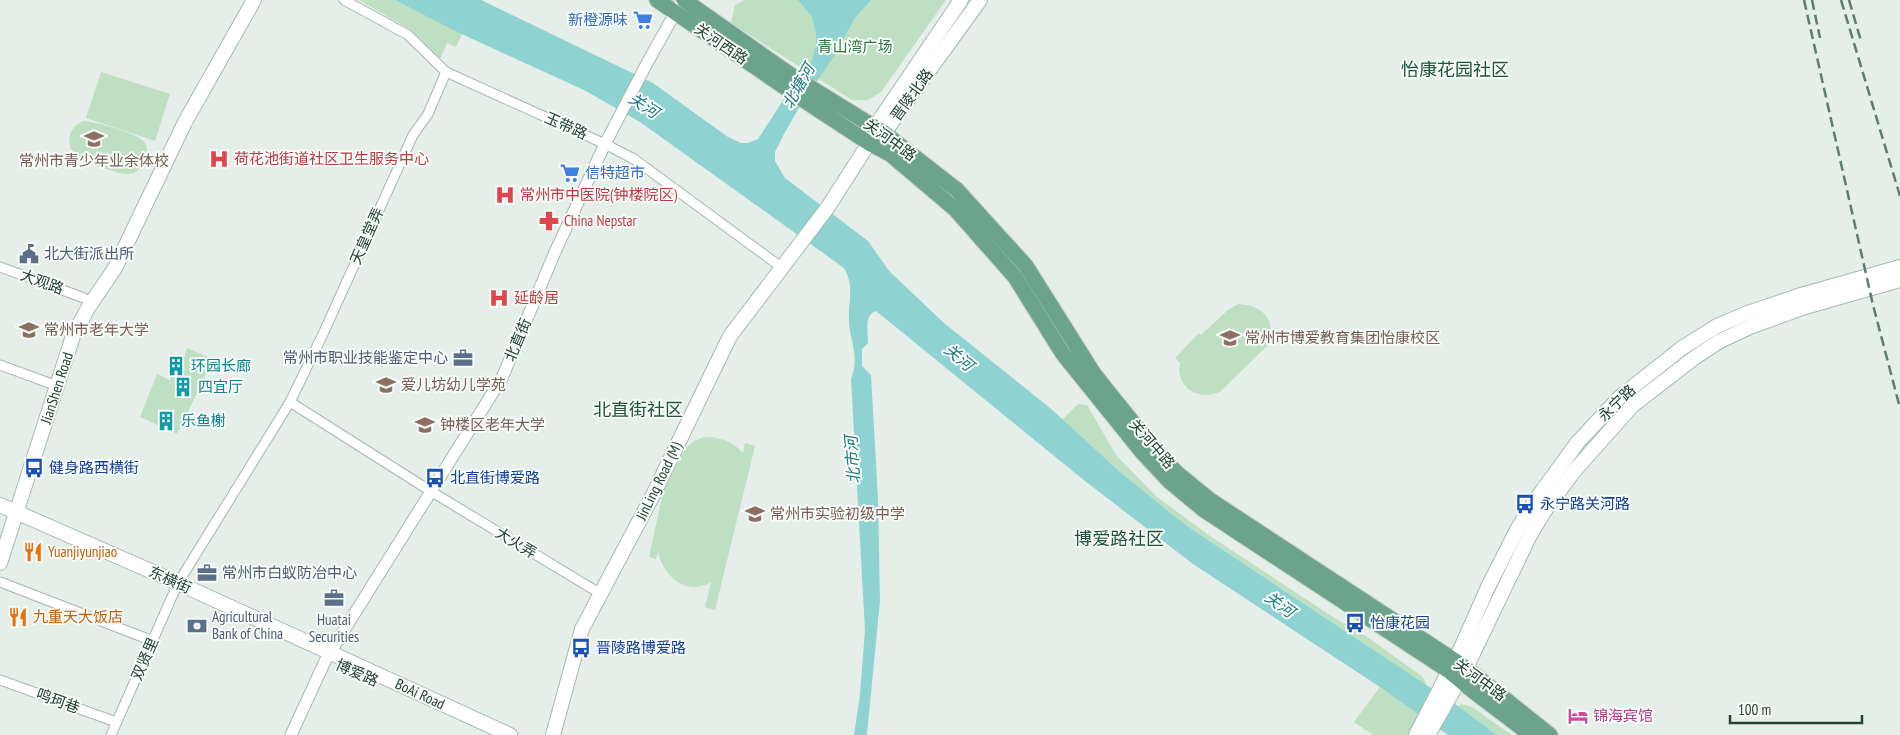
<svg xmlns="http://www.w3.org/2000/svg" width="1900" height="735" font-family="'PT Sans Narrow','Noto Sans SC',sans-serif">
<rect width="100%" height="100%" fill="#e6eee9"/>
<!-- green -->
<g fill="#bfdfc3">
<path d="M 359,0 L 395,0 L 462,34 L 456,47 L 447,43 L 440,59 L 411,30 Z"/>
<path d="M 745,0 L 946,0 L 881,92 L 868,100 L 852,100 L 731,23 L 735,5 Z"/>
<path d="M 101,72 L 170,94 L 155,141 L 86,118 Z"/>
<path d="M 84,121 C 96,122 139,133 145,143 C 149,150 147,158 143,165 C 139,170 134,174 127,174 C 117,174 90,163 79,159 C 65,148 66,127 84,121 Z"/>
<path d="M 1238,304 C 1263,305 1277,320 1268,345 L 1220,392 C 1199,401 1175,388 1180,363 L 1175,358 L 1199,333 L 1201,335 L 1228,310 Z"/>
<path d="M 187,348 L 213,359 L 204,378 L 206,380 L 201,390 L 199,389 L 177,434 L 140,417 L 157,374 L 170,380 L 179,355 L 184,357 Z"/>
<path d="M 1078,404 L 1087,405 L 1116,455 L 1157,497 L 1210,536 L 1333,617 L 1366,636 L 1423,677 L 1427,686 L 1187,526 L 1120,472 L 1062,420 Z"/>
<path d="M 704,437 C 720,437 732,441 743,453 L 745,443 L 755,446 L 715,610 L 705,607 L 711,582 C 687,597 663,576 658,552 L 656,559 L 649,557 L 663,492 L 685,449 L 694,441 Z"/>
<path d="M 1380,687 L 1420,714 L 1410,735 L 1373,735 L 1354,722 Z"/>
<path d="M 1461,704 L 1472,707 L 1512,735 L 1497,735 L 1458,706 Z"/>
</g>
<!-- water -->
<path fill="#8fd2d2" d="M 395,0 L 481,0 L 653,83 L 728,137 L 741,143 L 748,143 L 758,139 L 784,99 L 812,60 L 816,46 L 816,32 L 812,17 L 798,0 L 871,0 L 855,18 L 834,56 L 797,111 L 784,134 L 775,152 L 775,161 L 785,178 L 868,241 L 889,271 L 944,323 L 1050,408 L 1120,472 L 1187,526 L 1458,706 L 1497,735 L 1448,735 L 1380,687 L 1193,564 L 1085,481 L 876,311 C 864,314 868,333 868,343 L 862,349 L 862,366 L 871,375 L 878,499 L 880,600 L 867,735 L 854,735 L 860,695 L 865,630 L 851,379 C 860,356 850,343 849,321 C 848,300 855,287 844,268 L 640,122 L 584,90 L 455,31 Z"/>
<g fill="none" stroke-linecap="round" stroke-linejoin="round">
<defs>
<g id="minor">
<path d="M 344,0 L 408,35 L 446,72 L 605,144 L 634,159 L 781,267"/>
<path d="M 0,267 L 84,298"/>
<path d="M 0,365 L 49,383"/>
<path d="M 290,402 L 432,492 L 601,594"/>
<path d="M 0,582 L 153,641"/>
<path d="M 0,680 L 116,722"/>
<path d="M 111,735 L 178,583 L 290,402 L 323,334 L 413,135 L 428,114 L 446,72"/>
</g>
<path id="tertiary" d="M 291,735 L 326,659 L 502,378 L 555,252 L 605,144 L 646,65 L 679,6"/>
<g id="secondary">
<path d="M 876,139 L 884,133 L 980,0"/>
<path d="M 0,505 L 178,583 L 510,735"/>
<path d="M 0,563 L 73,336 L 88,308 L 115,268 L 185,122 L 254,0"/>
<path d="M 553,735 L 582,629 L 653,495 L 730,336 L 828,207 L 869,143 L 875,127 L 961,0"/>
<path d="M 1416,735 L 1461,648 L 1488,587 L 1518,528 L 1537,498 L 1578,442 L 1620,397 L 1682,348 L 1717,326 L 1745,314 L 1801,295 L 1900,267"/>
<path d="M 1428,735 L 1466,668 L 1530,535 L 1547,507 L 1575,470 L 1632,406 L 1694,358 L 1720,341 L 1750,327 L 1805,307 L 1900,280"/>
</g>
<g id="primary">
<path d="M 657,0 L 808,103 L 869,143 L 890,154 L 955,209 L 1015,277 L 1063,354 L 1142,452 L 1169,481 L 1204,510 L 1449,671 L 1473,691 L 1531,735"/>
<path d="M 684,0 L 795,78 L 884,133 L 957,190 L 1026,266 L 1094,374 L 1150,444 L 1177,473 L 1210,500 L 1466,668 L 1550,735"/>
</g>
</defs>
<!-- minor casing -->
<use href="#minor" stroke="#a8b7af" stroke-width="11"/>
<!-- tertiary casing -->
<use href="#tertiary" stroke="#a8b7af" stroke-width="13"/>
<!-- secondary casing -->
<use href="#secondary" stroke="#a4baaf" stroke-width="16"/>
<!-- primary casing -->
<use href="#primary" stroke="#c2cac6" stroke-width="17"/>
<!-- minor -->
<use href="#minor" stroke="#fff" stroke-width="9"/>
<!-- tertiary -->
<use href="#tertiary" stroke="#fff" stroke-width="11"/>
<!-- secondary -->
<use href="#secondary" stroke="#fff" stroke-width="14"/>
<!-- primary -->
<use href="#primary" stroke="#6ba38c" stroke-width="15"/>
<!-- rail -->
<g stroke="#5f7c70" stroke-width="2.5" stroke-dasharray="10 5" stroke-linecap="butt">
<path d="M 1804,0 L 1873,305 L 1900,408"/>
<path d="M 1812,0 L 1820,38"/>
<path d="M 1841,0 L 1900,196"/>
<path d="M 1849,0 L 1861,41"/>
</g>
</g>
<!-- icons -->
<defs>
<symbol id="supermarket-bare" viewBox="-9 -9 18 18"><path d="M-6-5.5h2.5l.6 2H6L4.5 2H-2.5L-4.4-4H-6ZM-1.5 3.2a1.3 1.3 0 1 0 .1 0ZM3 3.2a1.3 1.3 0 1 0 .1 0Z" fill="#3f7fe0" stroke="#f6fbf8" stroke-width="2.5" paint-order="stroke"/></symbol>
<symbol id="school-bare" viewBox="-9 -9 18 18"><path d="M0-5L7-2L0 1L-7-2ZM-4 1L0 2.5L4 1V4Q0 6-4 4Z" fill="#8d6e63" stroke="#f6fbf8" stroke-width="2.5" paint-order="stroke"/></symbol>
<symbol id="hospital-bare" viewBox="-9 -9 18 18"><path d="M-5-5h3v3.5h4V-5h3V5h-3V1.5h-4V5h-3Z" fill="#e0444e" stroke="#f6fbf8" stroke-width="2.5" paint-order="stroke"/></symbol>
<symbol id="pharmacy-bare" viewBox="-9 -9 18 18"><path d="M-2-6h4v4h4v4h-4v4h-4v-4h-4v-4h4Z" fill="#e0444e" stroke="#f6fbf8" stroke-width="2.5" paint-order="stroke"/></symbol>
<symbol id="civic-bare" viewBox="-9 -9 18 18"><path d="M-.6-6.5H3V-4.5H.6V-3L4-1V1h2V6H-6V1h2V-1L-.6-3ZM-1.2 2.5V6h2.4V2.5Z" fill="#5c6f8a" stroke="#f6fbf8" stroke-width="2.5" paint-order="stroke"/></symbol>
<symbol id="university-bare" viewBox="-9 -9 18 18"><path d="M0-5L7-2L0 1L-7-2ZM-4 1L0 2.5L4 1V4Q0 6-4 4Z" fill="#8d6e63" stroke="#f6fbf8" stroke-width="2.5" paint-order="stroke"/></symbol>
<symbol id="office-bare" viewBox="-9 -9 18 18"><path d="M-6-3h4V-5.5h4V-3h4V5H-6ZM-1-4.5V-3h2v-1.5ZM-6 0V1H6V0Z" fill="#5c6f8a" stroke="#f6fbf8" stroke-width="2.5" paint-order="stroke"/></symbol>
<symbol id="building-bare" viewBox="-9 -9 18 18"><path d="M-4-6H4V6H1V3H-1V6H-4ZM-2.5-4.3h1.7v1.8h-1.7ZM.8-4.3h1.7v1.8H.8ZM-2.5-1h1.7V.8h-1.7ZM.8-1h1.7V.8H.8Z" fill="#0f9aa8" stroke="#f6fbf8" stroke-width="2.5" paint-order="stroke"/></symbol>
<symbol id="bus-bare" viewBox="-9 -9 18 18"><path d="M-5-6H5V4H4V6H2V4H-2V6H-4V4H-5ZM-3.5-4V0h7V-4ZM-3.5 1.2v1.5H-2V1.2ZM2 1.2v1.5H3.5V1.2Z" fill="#1a4fb4" stroke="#f6fbf8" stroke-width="2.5" paint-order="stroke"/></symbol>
<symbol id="restaurant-bare" viewBox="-9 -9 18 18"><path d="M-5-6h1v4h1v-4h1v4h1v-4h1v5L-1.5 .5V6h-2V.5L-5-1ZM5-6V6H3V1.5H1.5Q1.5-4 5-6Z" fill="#e8710a" stroke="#f6fbf8" stroke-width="2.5" paint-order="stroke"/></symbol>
<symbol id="bank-bare" viewBox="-9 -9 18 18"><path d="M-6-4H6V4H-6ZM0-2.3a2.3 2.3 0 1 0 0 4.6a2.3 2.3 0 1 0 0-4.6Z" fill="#5c6f8a" stroke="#f6fbf8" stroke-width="2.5" paint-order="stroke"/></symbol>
<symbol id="hotel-bare" viewBox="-9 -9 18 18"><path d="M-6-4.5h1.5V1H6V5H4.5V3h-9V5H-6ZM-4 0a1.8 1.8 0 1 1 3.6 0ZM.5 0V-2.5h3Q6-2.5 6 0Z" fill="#d1479c" stroke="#f6fbf8" stroke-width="2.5" paint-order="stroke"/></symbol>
</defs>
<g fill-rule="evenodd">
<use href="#supermarket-bare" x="629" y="6" width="28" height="28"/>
<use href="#school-bare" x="80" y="125" width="28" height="28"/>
<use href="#hospital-bare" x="205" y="145" width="28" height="28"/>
<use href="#supermarket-bare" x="556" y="159" width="28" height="28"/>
<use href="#hospital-bare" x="491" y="181" width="28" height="28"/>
<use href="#pharmacy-bare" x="535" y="207" width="28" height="28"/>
<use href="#civic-bare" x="15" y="240" width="28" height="28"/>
<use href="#hospital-bare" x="485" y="284" width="28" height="28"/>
<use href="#university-bare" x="15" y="316" width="28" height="28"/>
<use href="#school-bare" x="1216" y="324" width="28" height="28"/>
<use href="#office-bare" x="449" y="344" width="28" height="28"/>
<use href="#building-bare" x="162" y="352" width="28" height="28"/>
<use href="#school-bare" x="372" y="371" width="28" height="28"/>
<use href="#building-bare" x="169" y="373" width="28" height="28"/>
<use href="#building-bare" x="152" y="407" width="28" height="28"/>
<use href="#school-bare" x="411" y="411" width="28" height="28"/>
<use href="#bus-bare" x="20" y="454" width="28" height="28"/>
<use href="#bus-bare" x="421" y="464" width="28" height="28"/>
<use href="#bus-bare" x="1511" y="490" width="28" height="28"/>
<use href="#school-bare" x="741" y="500" width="28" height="28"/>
<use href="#restaurant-bare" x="19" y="538" width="28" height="28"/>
<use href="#office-bare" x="193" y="559" width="28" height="28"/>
<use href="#office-bare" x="320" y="584" width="28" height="28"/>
<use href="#restaurant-bare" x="4" y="603" width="28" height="28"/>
<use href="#bus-bare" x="1341" y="609" width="28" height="28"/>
<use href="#bank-bare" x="183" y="612" width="28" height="28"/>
<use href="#bus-bare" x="567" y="634" width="28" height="28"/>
<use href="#hotel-bare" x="1564" y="702" width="28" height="28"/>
</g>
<g text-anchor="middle" stroke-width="4" stroke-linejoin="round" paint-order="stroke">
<!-- shop labels -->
<g font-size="15" fill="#366cbe" stroke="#f6fbf8" text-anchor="end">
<text x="628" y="25">新橙源味</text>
<text x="585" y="178" text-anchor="start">信特超市</text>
</g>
<!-- street labels -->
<g font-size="15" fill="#244135" stroke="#f6fbf8">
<text transform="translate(721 44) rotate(34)" y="5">关河西路</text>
<text transform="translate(912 95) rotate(-54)" y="5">晋陵北路</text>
<text transform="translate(566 126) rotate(24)" y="5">玉带路</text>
<text transform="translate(890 140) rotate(36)" y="5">关河中路</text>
<text transform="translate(367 236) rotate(-66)" y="5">天皇堂弄</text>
<text transform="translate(42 282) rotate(20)" y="5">大观路</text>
<text transform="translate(518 340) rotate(-67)" y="5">北直街</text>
<text transform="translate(57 388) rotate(-72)" y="5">JianShen Road</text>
<text transform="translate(1617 403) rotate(-44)" y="5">永宁路</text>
<text transform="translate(1152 444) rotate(49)" y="5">关河中路</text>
<text transform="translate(659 481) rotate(-64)" y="5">JinLing Road (M)</text>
<text transform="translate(516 543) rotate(31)" y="5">大火弄</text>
<text transform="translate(170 580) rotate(24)" y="5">东横街</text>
<text transform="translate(145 659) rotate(-66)" y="5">双贤里</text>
<text transform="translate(357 673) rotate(24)" y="5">博爱路</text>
<text transform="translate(1480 680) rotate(36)" y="5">关河中路</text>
<text transform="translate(420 694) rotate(25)" y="5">BoAi Road</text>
<text transform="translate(58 701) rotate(20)" y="5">鸣珂巷</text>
</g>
<!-- park labels -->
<g font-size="15" fill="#2f7740" stroke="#f6fbf8">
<text x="855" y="52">青山湾广场</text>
</g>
<!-- health labels -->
<g font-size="15" fill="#be3a42" stroke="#f6fbf8" text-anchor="start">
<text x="234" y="164">荷花池街道社区卫生服务中心</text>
<text x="520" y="200">常州市中医院(钟楼院区)</text>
<text x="564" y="226">China Nepstar</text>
<text x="514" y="303">延龄居</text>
</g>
<!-- education labels -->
<g font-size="15" fill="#785e54" stroke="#f6fbf8" text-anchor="start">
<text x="94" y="166" text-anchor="middle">常州市青少年业余体校</text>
<text x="44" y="335">常州市老年大学</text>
<text x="1245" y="343">常州市博爱教育集团怡康校区</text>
<text x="401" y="390">爱儿坊幼儿学苑</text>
<text x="440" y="430">钟楼区老年大学</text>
<text x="770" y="519">常州市实验初级中学</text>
</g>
<!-- service labels -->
<g font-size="15" fill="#4e5e75" stroke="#f6fbf8" text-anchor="start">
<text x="44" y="259">北大街派出所</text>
<text x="448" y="363" text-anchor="end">常州市职业技能鉴定中心</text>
<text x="222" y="578">常州市白蚁防冶中心</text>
<text x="212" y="622">Agricultural<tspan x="212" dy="17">Bank of China</tspan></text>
<text x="334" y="625" text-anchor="middle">Huatai<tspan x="334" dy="17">Securities</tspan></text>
</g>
<!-- culture labels -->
<g font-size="15" fill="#0d838f" stroke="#f6fbf8" text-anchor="start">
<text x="191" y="371">环园长廊</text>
<text x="198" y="392">四宜厅</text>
<text x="181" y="426">乐鱼榭</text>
</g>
<!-- transit labels -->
<g font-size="15" fill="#164399" stroke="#f6fbf8" text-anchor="start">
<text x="49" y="473">健身路西横街</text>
<text x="450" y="483">北直街博爱路</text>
<text x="1540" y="509">永宁路关河路</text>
<text x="1370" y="628">怡康花园</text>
<text x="596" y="653">晋陵路博爱路</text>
</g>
<!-- food labels -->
<g font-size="15" fill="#c56008" stroke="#f6fbf8" text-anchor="start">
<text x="48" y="557">Yuanjiyunjiao</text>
<text x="33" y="622">九重天大饭店</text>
</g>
<!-- hotel labels -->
<g font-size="15" fill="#b23c85" stroke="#f6fbf8" text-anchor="start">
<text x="1593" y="721">锦海宾馆</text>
</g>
<!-- water labels -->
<g font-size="16" font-style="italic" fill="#1f7b7c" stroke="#f6fbf8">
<text transform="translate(798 86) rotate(-61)" y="6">北塘河</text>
<text transform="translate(644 105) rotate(33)" y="6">关河</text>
<text transform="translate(959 357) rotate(40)" y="6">关河</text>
<text transform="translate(852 460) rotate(-94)" y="6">北市河</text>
<text transform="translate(1280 604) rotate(36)" y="6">关河</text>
</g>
<!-- quarter labels -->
<g font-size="18" fill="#20533f" stroke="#f6fbf8">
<text x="1455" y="76">怡康花园社区</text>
<text x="638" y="416">北直街社区</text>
<text x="1119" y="545">博爱路社区</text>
</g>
</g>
<!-- scale -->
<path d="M1730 715v8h132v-8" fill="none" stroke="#244135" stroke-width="2.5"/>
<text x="1738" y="715" font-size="15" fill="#244135" stroke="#f6fbf8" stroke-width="4" paint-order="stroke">100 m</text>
</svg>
